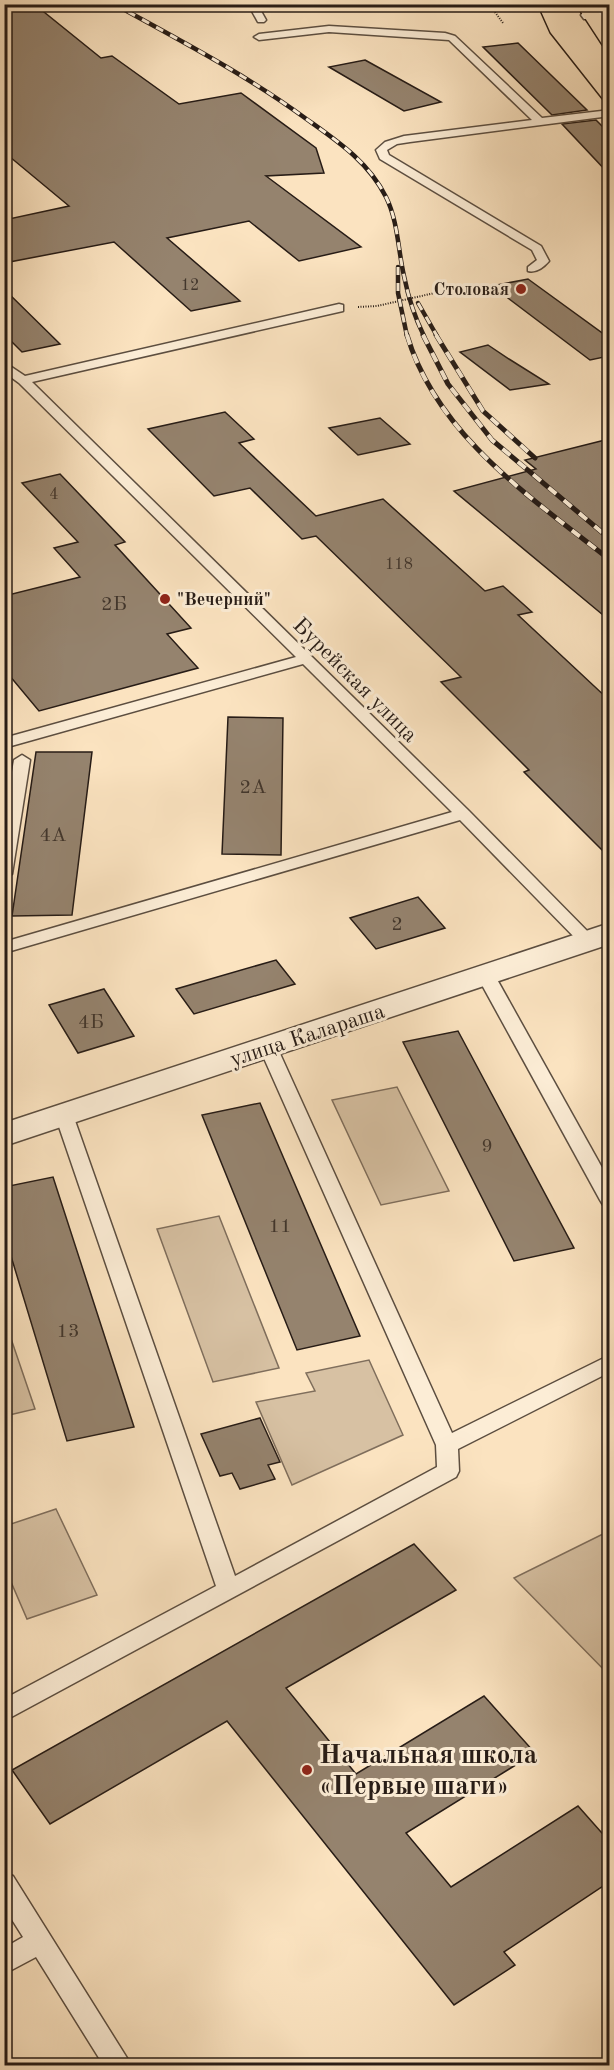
<svg xmlns="http://www.w3.org/2000/svg" width="614" height="2070" font-family="'Old Standard TT',serif">
<rect width="100%" height="100%" fill="#fbe3c0"/>
<filter id="stains"><feTurbulence type="fractalNoise" baseFrequency=".00333" numOctaves="4"/><feColorMatrix values="0 0 0 0 .2 0 0 0 0 .09 0 0 0 0 .02 0 0 0 .5 -.17"/></filter>
<radialGradient id="worn" r=".72"><stop offset=".6" stop-color="#630" stop-opacity="0"/><stop offset="1" stop-color="#630" stop-opacity=".3"/></radialGradient>
<!-- green -->
<g fill="#d7c1a3" stroke="#7f6e5c" stroke-width="1.5">
<path d="M 397,1087 L 449,1191 L 381,1205 L 332,1100 Z"/>
<path d="M 219,1216 L 279,1368 L 213,1382 L 157,1229 Z"/>
<path d="M 5,1321 L 35,1409 L 5,1416 L 4,1416 Z"/>
<path d="M 369,1360 L 403,1435 L 292,1485 L 256,1402 L 315,1391 L 306,1373 Z"/>
<path d="M 56,1509 L 97,1595 L 27,1619 L 5,1568 L 5,1526 Z"/>
<path d="M 609,1531 L 609,1675 L 514,1578 Z"/>
</g>
<!-- building -->
<g fill="#95836e" stroke="#271c16" stroke-width="1.5">
<path d="M 4,4 L 34,4 L 101,58 L 112,56 L 179,104 L 241,93 L 316,148 L 324,173 L 266,176 L 361,247 L 299,261 L 249,221 L 167,238 L 240,301 L 191,311 L 114,242 L 4,263 L 4,220 L 69,206 L 4,152 Z"/>
<path d="M 518,43 L 587,110 L 552,115 L 483,47 Z"/>
<path d="M 365,60 L 441,102 L 404,111 L 329,67 Z"/>
<path d="M 596,120 L 609,133 L 609,174 L 562,124 Z"/>
<path d="M 528,279 L 609,338 L 609,356 L 590,360 L 492,286 Z"/>
<path d="M 4,289 L 60,344 L 22,352 L 4,334 Z"/>
<path d="M 488,345 L 509,359 L 549,384 L 510,390 L 460,352 Z"/>
<path d="M 225,412 L 254,439 L 239,443 L 316,516 L 383,499 L 485,591 L 503,586 L 532,612 L 518,615 L 609,700 L 609,857 L 524,772 L 529,770 L 441,682 L 461,677 L 316,536 L 302,539 L 250,488 L 214,496 L 148,429 Z"/>
<path d="M 380,418 L 410,444 L 358,455 L 329,428 Z"/>
<path d="M 609,439 L 609,620 L 454,491 L 536,469 L 525,460 Z"/>
<path d="M 60,474 L 125,542 L 115,545 L 191,628 L 167,634 L 198,668 L 39,711 L 4,669 L 4,596 L 80,577 L 54,548 L 78,542 L 22,483 Z"/>
<path d="M 228,717 L 283,718 L 281,855 L 222,854 Z"/>
<path d="M 36,752 L 92,752 L 72,915 L 12,916 Z"/>
<path d="M 418,897 L 445,928 L 376,949 L 350,918 Z"/>
<path d="M 276,960 L 295,984 L 194,1014 L 176,989 Z"/>
<path d="M 104,989 L 134,1036 L 78,1053 L 49,1005 Z"/>
<path d="M 458,1031 L 574,1248 L 514,1261 L 403,1042 Z"/>
<path d="M 260,1103 L 360,1336 L 297,1350 L 202,1115 Z"/>
<path d="M 53,1177 L 134,1427 L 67,1441 L 4,1233 L 4,1187 Z"/>
<path d="M 260,1418 L 280,1462 L 268,1465 L 275,1479 L 240,1489 L 232,1473 L 220,1476 L 201,1434 Z"/>
<path d="M 414,1544 L 456,1590 L 286,1688 L 356,1774 L 484,1696 L 535,1753 L 406,1833 L 451,1887 L 578,1806 L 609,1841 L 609,1882 L 504,1952 L 515,1965 L 454,2005 L 227,1721 L 50,1824 L 12,1770 Z"/>
</g>
<g fill="none" stroke-linecap="round" stroke-linejoin="round">
<defs>
<g id="service">
<path d="M 248,4 L 257,4 L 266,20 L 264,22 L 258,22 Z"/>
<path d="M 329,26 L 445,33 L 455,36 L 542,118 L 610,110 L 610,116 L 410,142 L 397,144 L 387,150 L 389,155 L 541,246 L 549,261 C 544,267 536,273 528,271 L 528,267 L 537,260 L 532,250 L 380,159 L 376,150 L 385,142 L 404,136 L 532,120 L 449,40 L 329,32 L 259,40 L 254,37 L 259,34 Z"/>
<path d="M 339,304 L 343,305 L 343,311 L 32,382 L 469,811 L 596,940 L 593,944 L 581,944 L 460,820 L 4,953 L 4,942 L 452,812 L 303,664 L 4,748 L 4,738 L 296,657 L 19,383 L 4,372 L 4,362 L 25,376 Z"/>
<path d="M 22,755 L 30,760 L 12,874 L 4,879 L 4,820 L 14,760 Z"/>
<path d="M 485,969 L 491,970 L 494,974 L 610,1182 L 610,1207 L 603,1205 L 600,1200 L 476,974 L 479,970 Z"/>
<path d="M 268,1041 L 274,1043 L 277,1047 L 452,1433 L 610,1355 L 610,1372 L 458,1449 L 459,1471 L 456,1477 L 4,1721 L 4,1699 L 216,1586 L 55,1115 L 57,1111 L 64,1109 L 71,1111 L 73,1115 L 235,1576 L 437,1467 L 436,1445 L 259,1047 L 262,1043 Z"/>
<path d="M 4,1873 L 13,1876 L 132,2066 L 104,2066 L 36,1957 L 4,1974 L 4,1948 L 23,1937 L 4,1907 Z"/>
</g>
<g id="tertiary">
<path d="M 610,8 L 610,18 L 584,19 L 581,15 L 584,11 Z"/>
<path d="M 610,923 L 610,944 L 4,1146 L 4,1123 Z"/>
</g>
<path id="primary" d="M 576,4 L 593,4 L 610,29 L 610,48 L 604,47 Z"/>
</defs>
<!-- service casing -->
<use href="#service" stroke="#5c4e40" stroke-width="3"/>
<!-- tertiary casing -->
<use href="#tertiary" stroke="#5c4e40" stroke-width="3"/>
<!-- primary casing -->
<use href="#primary" stroke="#271c16" stroke-width="3"/>
<!-- path -->
<g stroke="#271c16" stroke-width="2" stroke-dasharray="1 1.5" stroke-linecap="butt">
<path d="M 489,4 L 503,23"/>
<path d="M 358,307 L 377,306 L 439,292"/>
</g>
<!-- service -->
<use href="#service" fill="#fcedd6" fill-rule="evenodd"/>
<!-- tertiary -->
<use href="#tertiary" fill="#fcedd6" fill-rule="evenodd"/>
<!-- primary -->
<use href="#primary" fill="#fbe3c0" fill-rule="evenodd"/>
<!-- tram -->
<path stroke="#271c16" stroke-width="1.5" d="M 537,4 L 550,33 L 610,109"/>
<defs>
<g id="rail-far1">
<path d="M 114,4 C 179,40 245,74 305,118 C 337,141 368,161 386,197 C 398,221 398,250 404,276 C 408,296 415,318 424,336"/>
<path d="M 398,267 L 398,293 L 407,336"/>
<path d="M 418,303 L 437,336"/>
</g>
<g id="rail">
<path d="M 407,335 C 437,436 532,498 610,560"/>
<path d="M 423,335 L 448,384 L 492,440 L 610,539"/>
<path d="M 436,335 L 483,411 L 535,458"/>
</g>
</defs>
<!-- rail-far1 casing -->
<use href="#rail-far1" stroke="#271c16" stroke-width="4.5"/>
<!-- rail casing -->
<use href="#rail" stroke="#271c16" stroke-width="5"/>
<!-- rail-far1 -->
<use href="#rail-far1" stroke="#fcedd6" stroke-width="3" stroke-dasharray="8" stroke-linecap="butt"/>
<!-- rail -->
<use href="#rail" stroke="#fcedd6" stroke-width="4" stroke-dasharray="10" stroke-linecap="butt"/>
</g>
<!-- markers -->
<g fill="#8f2418" stroke="#fcedd6" stroke-width="2">
<circle cx="521" cy="289" r="6"/>
<circle cx="165" cy="599" r="6"/>
<circle cx="307" cy="1770" r="6"/>
</g>
<g text-anchor="middle" stroke-width="6" stroke-linejoin="round" paint-order="stroke">
<!-- far-number labels -->
<g font-size="16" fill="#42362c">
<text x="190" y="290">12</text>
<text x="54" y="499">4</text>
<text x="399" y="569">118</text>
</g>
<!-- far-poi labels -->
<g font-size="18" font-weight="bold" fill="#271c16" stroke="#fcedd6" text-anchor="end">
<text x="509" y="295">Столовая</text>
<text x="177" y="605" text-anchor="start">"Вечерний"</text>
</g>
<!-- number labels -->
<g font-size="20" fill="#42362c">
<text x="114" y="610">2Б</text>
<text x="253" y="793">2А</text>
<text x="53" y="841">4А</text>
<text x="397" y="930">2</text>
<text x="91" y="1028">4Б</text>
<text x="487" y="1152">9</text>
<text x="280" y="1232">11</text>
<text x="68" y="1337">13</text>
</g>
<!-- street labels -->
<g font-size="22" fill="#271c16" stroke="#fcedd6">
<text transform="translate(356 679) rotate(45)" y="8">Бурейская улица</text>
<text transform="translate(307 1034) rotate(-18)" y="8">улица Калараша</text>
</g>
<!-- near-poi labels -->
<g font-size="27" font-weight="bold" fill="#271c16" stroke="#fcedd6" text-anchor="start">
<text x="319" y="1763">Начальная школа<tspan x="319" dy="31">«Первые шаги»</tspan></text>
</g>
</g>
<!-- margin -->
<rect width="614" height="2070" fill="none" stroke="#fbe3c0" stroke-width="24"/>
<rect x="6" y="6" width="602" height="2058" fill="none" stroke="#271c16" stroke-width="3"/>
<rect x="12" y="12" width="590" height="2046" fill="none" stroke="#271c16" stroke-width="1.5"/>
<rect width="100%" height="100%" filter="url(#stains)"/>
<rect width="100%" height="100%" fill="url(#worn)"/>
</svg>
